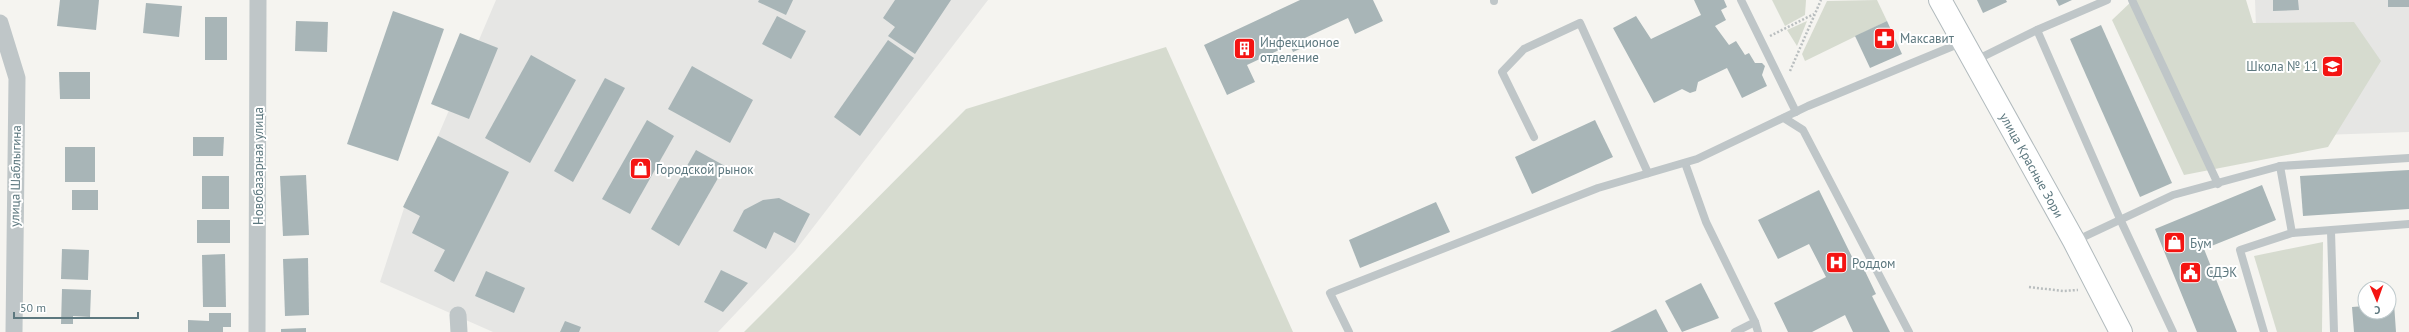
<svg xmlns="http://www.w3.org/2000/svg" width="2409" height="332" font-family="'PT Sans',sans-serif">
<rect width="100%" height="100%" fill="#f5f4f0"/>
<!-- built -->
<g fill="#e6e6e4">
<path d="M 496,0 L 988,0 L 795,251 L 718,332 L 493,332 L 380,282 L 406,202 L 438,136 Z"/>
<path d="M 2255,0 L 2409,0 L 2409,132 L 2260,137 Z"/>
</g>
<!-- green -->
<g fill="#d6dbcf">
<path d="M 1772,0 L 1806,0 L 1805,15 L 1785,26 Z"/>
<path d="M 1877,0 L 1887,21 L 1805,61 L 1802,54 L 1827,1 Z"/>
<path d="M 2133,0 L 2246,0 L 2253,23 L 2354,22 L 2381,61 L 2328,147 L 2184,175 L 2112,20 Z"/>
<path d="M 1807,21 L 1797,46 L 1787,30 Z"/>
<path d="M 1166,47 L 1293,332 L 744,332 L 966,109 Z"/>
<path d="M 2323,242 L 2322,332 L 2277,332 L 2254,256 Z"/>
</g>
<!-- building -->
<g fill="#a8b5b7">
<path d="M 60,0 L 99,0 L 96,30 L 57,26 Z"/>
<path d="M 759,0 L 793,0 L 786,15 L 758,2 Z"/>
<path d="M 895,0 L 951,0 L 915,54 L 888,36 L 895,27 L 883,18 Z"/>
<path d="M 1300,0 L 1373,0 L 1383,21 L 1355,34 L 1348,18 L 1305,38 L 1309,45 L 1293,52 L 1290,45 L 1247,65 L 1255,82 L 1227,95 L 1204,45 Z"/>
<path d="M 1694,0 L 1724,0 L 1727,7 L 1721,10 L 1726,20 L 1715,26 L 1729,45 L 1736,41 L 1745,55 L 1749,53 L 1755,63 L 1762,63 L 1765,66 L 1762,75 L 1767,86 L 1742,98 L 1727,68 L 1698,82 L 1696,91 L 1690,93 L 1682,89 L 1654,103 L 1613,28 L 1636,16 L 1651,39 L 1701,15 Z"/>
<path d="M 1977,0 L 2006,0 L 2007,2 L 1983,13 Z"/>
<path d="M 2056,0 L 2072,0 L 2059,6 Z"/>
<path d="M 2273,0 L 2298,0 L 2299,10 L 2273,11 Z"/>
<rect x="2388" y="0" width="21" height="7"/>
<path d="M 146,3 L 182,6 L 179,37 L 143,33 Z"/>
<path d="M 393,11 L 444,29 L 398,161 L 347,144 Z"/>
<path d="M 777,16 L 806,31 L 791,59 L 762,44 Z"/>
<rect x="205" y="17" width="22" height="43"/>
<path d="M 296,21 L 328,22 L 327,52 L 295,51 Z"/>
<path d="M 1887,21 L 1902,54 L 1870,68 L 1855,36 Z"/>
<path d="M 2101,25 L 2172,183 L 2140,197 L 2070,39 Z"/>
<path d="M 460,33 L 498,48 L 469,119 L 431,104 Z"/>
<path d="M 888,40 L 914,58 L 860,136 L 834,117 Z"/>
<path d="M 531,55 L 576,80 L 530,163 L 485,138 Z"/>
<path d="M 692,66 L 753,100 L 730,143 L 668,109 Z"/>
<path d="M 59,72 L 90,72 L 90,99 L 60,99 Z"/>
<path d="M 605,78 L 625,88 L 573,182 L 554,171 Z"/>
<path d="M 647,120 L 674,136 L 630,214 L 602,199 Z"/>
<path d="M 1595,120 L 1613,157 L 1532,194 L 1515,157 Z"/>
<path d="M 438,136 L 509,172 L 454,282 L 434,271 L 445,250 L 412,233 L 420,216 L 403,207 Z"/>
<path d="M 193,137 L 224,137 L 223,156 L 193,156 Z"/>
<rect x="65" y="147" width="30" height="35"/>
<path d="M 696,150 L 725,166 L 679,246 L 651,229 Z"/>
<path d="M 2409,170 L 2409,209 L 2303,216 L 2300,176 Z"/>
<path d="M 306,175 L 309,235 L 283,236 L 280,176 Z"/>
<rect x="202" y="176" width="27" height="33"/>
<path d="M 2262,185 L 2276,220 L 2204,249 L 2237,332 L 2197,332 L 2155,229 Z"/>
<rect x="72" y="190" width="26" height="20"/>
<path d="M 1819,190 L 1858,269 L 1863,267 L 1876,294 L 1872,296 L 1890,332 L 1853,332 L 1845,315 L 1812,332 L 1788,332 L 1774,303 L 1826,277 L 1809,244 L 1778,259 L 1758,220 Z"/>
<path d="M 779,198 L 810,214 L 795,243 L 774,232 L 766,249 L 733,231 L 744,210 L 763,200 Z"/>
<path d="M 1436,202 L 1450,232 L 1360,268 L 1349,240 Z"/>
<rect x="197" y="220" width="33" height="23"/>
<path d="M 62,249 L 89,250 L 88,280 L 61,279 Z"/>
<path d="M 225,254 L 226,307 L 203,307 L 202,255 Z"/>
<path d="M 308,258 L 309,315 L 285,316 L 283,259 Z"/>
<path d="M 721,270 L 748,283 L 723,312 L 704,302 Z"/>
<path d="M 486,271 L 525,288 L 514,313 L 475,296 Z"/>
<path d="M 1701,283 L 1719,318 L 1682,332 L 1665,301 Z"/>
<path d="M 62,289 L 91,290 L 90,317 L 73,316 L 73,324 L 61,324 Z"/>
<path d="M 2394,303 L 2396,332 L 2354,332 L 2352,307 L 2365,306 L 2365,312 L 2389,312 L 2389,304 Z"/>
<path d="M 1656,309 L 1668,332 L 1610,332 Z"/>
<path d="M 209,313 L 231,313 L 231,327 L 223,327 L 223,332 L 188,332 L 188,320 L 209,321 Z"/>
<path d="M 565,321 L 581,327 L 579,332 L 560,332 Z"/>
<path d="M 306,328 L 306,332 L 281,332 L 281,329 Z"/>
</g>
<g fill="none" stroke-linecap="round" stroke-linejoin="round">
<defs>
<path id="secondary" d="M 1940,0 L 2074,241 L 2121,332"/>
</defs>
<!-- secondary casing -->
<use href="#secondary" stroke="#b1babd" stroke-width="24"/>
<!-- path -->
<g stroke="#b9bebf" stroke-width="2.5" stroke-dasharray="2 2" stroke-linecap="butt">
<path d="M 1770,36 L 1814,14"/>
<path d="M 1790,71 L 1821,0"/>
<path d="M 2029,287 L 2063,291 L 2078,290"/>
</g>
<!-- service -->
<g stroke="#bfc6c8" stroke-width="8">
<path d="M 1741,0 L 1796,112"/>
<path d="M 2132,0 L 2218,184"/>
<path d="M 1494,1 L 1494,0"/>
<path d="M 2037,30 L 2107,0"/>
<path d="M 1974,61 L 2037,30 L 2120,219 L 2173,332"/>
<path d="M 1784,118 L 1803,130 L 1909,332"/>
<path d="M 1534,137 L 1502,72 L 1524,49 L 1580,23 L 1648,173"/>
<path d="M 1685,163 L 1706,222 L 1755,322 L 1735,332"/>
<path d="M 2280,166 L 2292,233 L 2409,224"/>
<path d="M 2331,231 L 2334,332"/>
<path d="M 2075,241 L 2173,195 L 2280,166 L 2409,158"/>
<path d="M 1755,322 L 1758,332"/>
<path d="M 1349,332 L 1330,293 L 1598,188 L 1697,159 L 1808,106 L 1963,42"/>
<path d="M 2264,332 L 2240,250 L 2292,233"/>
</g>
<!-- minor -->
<g stroke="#bfc6c8" stroke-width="17">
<path d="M 0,23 L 17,78 L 14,332"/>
<path d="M 458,315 L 459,332"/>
<path d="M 257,332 L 258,0"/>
</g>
<!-- secondary -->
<use href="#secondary" stroke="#fff" stroke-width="22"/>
</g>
<!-- icons -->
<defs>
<symbol id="pharmacy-square" viewBox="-11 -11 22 22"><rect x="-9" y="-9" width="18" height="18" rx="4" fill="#f41412" stroke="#fff"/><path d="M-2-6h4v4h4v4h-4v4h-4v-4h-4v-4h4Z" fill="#fff"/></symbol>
<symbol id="building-square" viewBox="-11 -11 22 22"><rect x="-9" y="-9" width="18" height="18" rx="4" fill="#f41412" stroke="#fff"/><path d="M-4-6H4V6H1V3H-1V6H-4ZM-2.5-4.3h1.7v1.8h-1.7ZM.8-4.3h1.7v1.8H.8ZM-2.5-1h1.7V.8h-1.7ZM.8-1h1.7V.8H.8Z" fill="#fff"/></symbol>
<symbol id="school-square" viewBox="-11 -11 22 22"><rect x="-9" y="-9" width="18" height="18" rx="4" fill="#f41412" stroke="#fff"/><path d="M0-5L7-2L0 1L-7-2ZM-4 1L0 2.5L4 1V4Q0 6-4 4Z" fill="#fff"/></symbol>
<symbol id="shop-square" viewBox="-11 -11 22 22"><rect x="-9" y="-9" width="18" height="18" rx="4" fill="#f41412" stroke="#fff"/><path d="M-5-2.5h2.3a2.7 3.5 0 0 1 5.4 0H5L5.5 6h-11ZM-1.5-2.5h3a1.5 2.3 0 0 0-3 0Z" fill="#fff"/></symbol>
<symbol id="hospital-square" viewBox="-11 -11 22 22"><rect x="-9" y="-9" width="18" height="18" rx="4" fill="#f41412" stroke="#fff"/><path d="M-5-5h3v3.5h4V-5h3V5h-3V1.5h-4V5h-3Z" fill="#fff"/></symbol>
<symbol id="civic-square" viewBox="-11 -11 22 22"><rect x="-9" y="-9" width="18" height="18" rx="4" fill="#f41412" stroke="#fff"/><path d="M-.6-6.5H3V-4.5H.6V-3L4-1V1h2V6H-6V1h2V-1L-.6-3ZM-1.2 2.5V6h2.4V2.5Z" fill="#fff"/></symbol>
</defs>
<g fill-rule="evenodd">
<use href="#pharmacy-square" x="1872" y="26" width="25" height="25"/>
<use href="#building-square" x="1232" y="36" width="25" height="25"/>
<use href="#school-square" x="2320" y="54" width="25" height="25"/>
<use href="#shop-square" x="628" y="156" width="25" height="25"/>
<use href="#shop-square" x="2162" y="230" width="25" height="25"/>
<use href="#hospital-square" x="1824" y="250" width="25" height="25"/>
<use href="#civic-square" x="2178" y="260" width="25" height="25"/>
</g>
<g text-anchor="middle" stroke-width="4" stroke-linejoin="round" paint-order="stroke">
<!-- poi labels -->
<g font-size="13" fill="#5d787f" stroke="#fff" text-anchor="start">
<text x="1900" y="43">Максавит</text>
<text x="1260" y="47">Инфекционое<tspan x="1260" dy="15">отделение</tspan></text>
<text x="2318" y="71" text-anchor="end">Школа № 11</text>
<text x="656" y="174">Городской рынок</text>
<text x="2190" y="248">Бум</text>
<text x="1852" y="268">Роддом</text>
<text x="2206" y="277">СДЭК</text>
</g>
<!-- street labels -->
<g font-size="13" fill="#5d787f" stroke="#fff">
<text transform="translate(2032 165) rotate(61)" y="5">улица Красные Зори</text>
<text transform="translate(258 166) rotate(-90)" y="5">Новобазарная улица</text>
<text transform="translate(15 176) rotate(-89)" y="5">улица Шаблыгина</text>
</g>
</g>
<!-- north arrow -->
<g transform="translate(2377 300) rotate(178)"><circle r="19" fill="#ffffff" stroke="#bec9cc"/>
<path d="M0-3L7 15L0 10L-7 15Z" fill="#f41412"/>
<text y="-6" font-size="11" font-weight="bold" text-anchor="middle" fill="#5d787f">С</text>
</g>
<!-- scale -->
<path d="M14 312v6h124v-6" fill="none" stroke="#5d787f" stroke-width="2"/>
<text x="20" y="312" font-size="12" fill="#5d787f" stroke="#ffffff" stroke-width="3" paint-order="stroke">50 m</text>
</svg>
